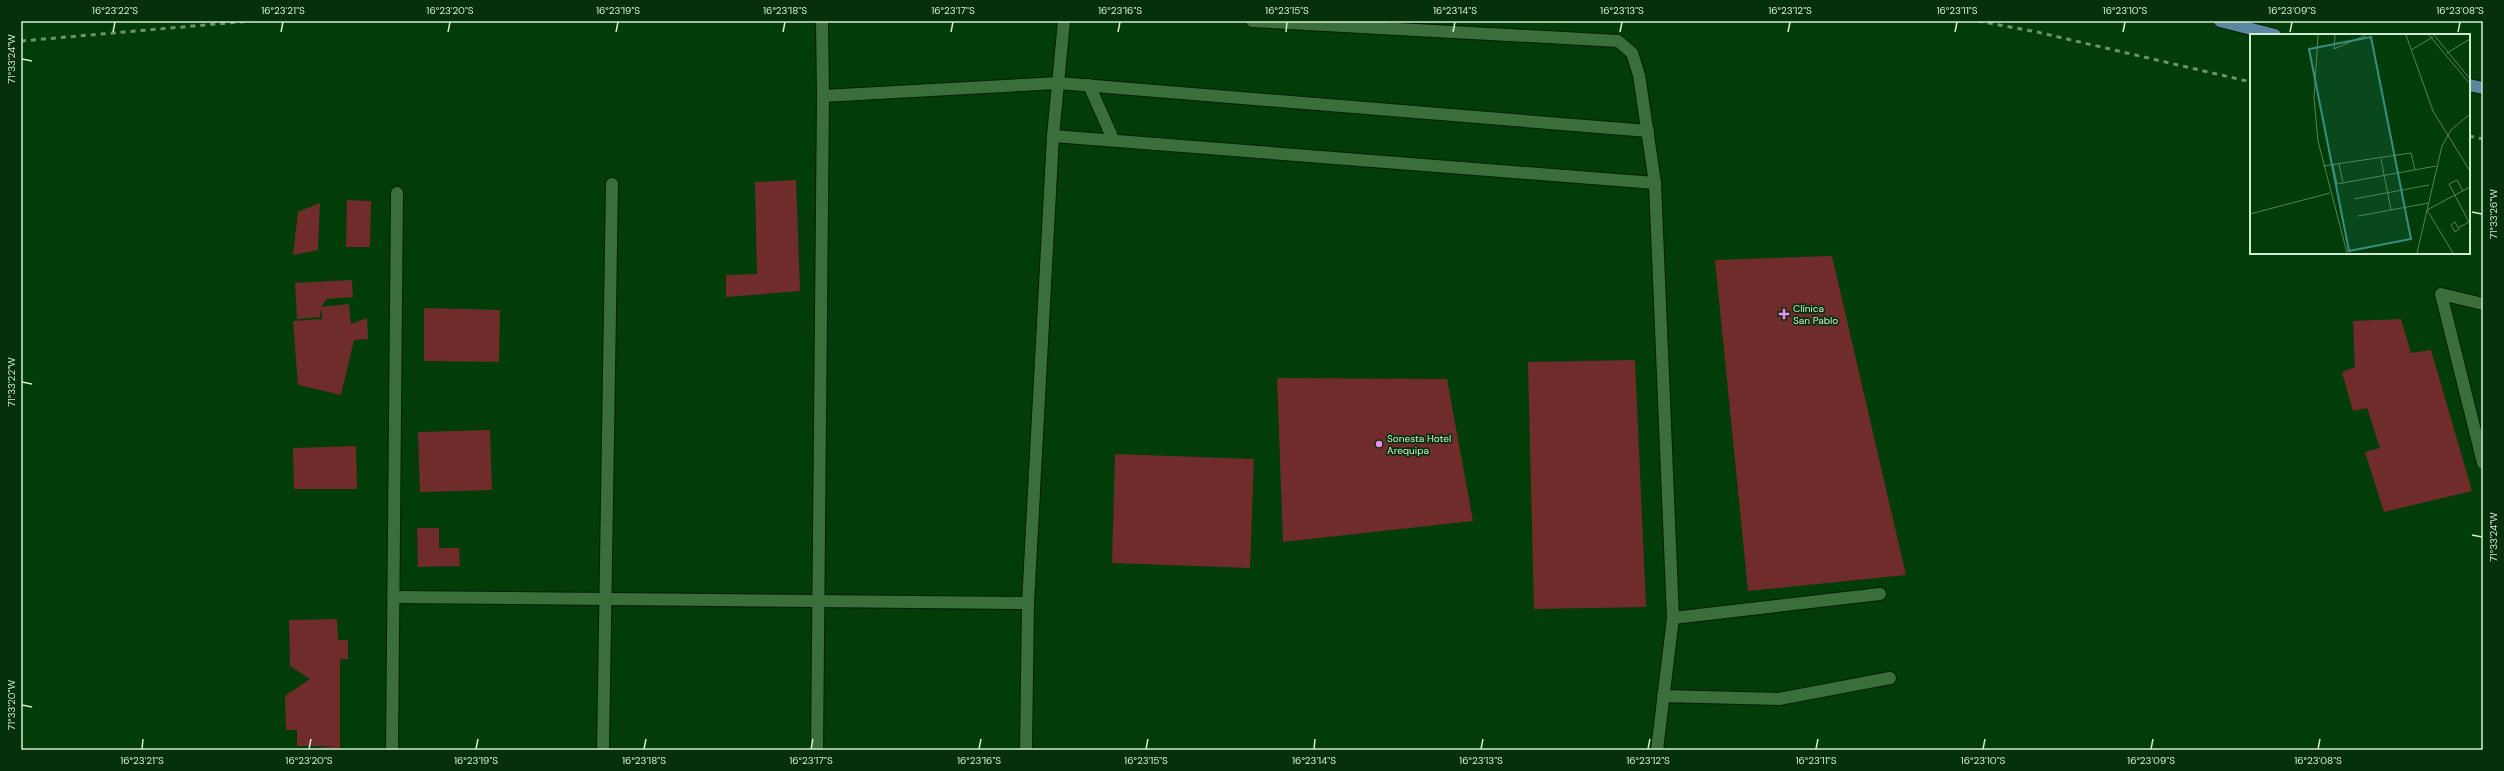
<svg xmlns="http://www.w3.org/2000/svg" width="2504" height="771" font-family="'DM Sans',sans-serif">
<rect width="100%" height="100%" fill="#023c09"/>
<!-- building -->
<g fill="#702c2a">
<path d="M 796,180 L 800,291 L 726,297 L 726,275 L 757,274 L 755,182 Z"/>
<path d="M 347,200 L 371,201 L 370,247 L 346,247 Z"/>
<path d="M 320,203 L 318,250 L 293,255 L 298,212 Z"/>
<path d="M 1832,256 L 1906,575 L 1748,591 L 1715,260 Z"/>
<path d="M 352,280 L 353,297 L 327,299 L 321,307 L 320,317 L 297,319 L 295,283 Z"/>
<path d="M 349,304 L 351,324 L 367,318 L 368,339 L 354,340 L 341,395 L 298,385 L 293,321 L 322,319 L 321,307 Z"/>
<path d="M 424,308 L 500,310 L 499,362 L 424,361 Z"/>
<path d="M 2401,319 L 2411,353 L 2431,350 L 2472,491 L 2384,512 L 2365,452 L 2380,448 L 2367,408 L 2353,411 L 2342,372 L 2355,367 L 2353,321 Z"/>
<path d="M 1635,360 L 1646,607 L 1534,609 L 1528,362 Z"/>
<path d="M 1277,378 L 1447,379 L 1473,521 L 1283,542 Z"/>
<path d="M 490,430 L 492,490 L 420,492 L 418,432 Z"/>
<path d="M 356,446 L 357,489 L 294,489 L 293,448 Z"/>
<path d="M 1115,454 L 1254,459 L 1250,568 L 1112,563 Z"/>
<path d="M 417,528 L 439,528 L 439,548 L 459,548 L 460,566 L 418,567 Z"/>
<path d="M 337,619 L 338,640 L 348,640 L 348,659 L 340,659 L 340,750 L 297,750 L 336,746 L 297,746 L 297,730 L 286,730 L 285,696 L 310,679 L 290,666 L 289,620 Z"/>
</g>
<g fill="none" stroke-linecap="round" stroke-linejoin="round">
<defs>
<g id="minor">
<path d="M 1252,21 L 1618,41 L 1632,53 L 1639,75 L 1655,183 L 1673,618 L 1657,750"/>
<path d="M 1089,85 L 1113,139"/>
<path d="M 823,96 L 1058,83 L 1648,131"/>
<path d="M 1053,136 L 1655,183"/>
<path d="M 2483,304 L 2441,294 L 2483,463"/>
<path d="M 394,597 L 1028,603"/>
<path d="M 1673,618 L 1880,594"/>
<path d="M 1663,696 L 1779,699 L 1890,678"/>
<path d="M 392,750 L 397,193"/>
<path d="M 603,750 L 612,184"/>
<path d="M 817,750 L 823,96 L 822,21"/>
<path d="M 1026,750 L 1028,603 L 1053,136 L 1064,21"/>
</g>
<g id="major">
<path d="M 2220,21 L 2275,35"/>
<path d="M 2469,85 L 2483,88"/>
</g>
</defs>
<!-- minor casing -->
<use href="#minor" stroke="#041f05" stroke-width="14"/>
<!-- major casing -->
<use href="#major" stroke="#041f05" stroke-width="14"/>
<!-- minor -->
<use href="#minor" stroke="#3a6e3b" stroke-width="12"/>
<!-- major -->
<use href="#major" stroke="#5c87a0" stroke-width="12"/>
<!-- rail -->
<g stroke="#69946c" stroke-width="3" stroke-dasharray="5 5" stroke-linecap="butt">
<path d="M 1978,21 L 2037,32 L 2251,82"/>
<path d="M 21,41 L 251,21"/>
<path d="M 2469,136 L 2483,139"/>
</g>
</g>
<!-- ticks -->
<path fill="none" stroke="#d1edd0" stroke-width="1.5" d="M 113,32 L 115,22M 281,32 L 283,22M 448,32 L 450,22M 616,32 L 618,22M 783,32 L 785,22M 951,32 L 953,22M 1118,32 L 1120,22M 1286,32 L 1287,22M 1453,32 L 1455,22M 1620,32 L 1622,22M 1788,32 L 1790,22M 1955,32 L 1957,22M 2123,32 L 2125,22M 2290,32 L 2292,22M 2458,32 L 2460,22M 22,59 L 32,61M 2472,212 L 2482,214M 22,382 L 32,384M 2472,535 L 2482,537M 22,705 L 32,707M 142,749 L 143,739M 309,749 L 311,739M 476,749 L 478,739M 644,749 L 646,739M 811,749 L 813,739M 979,749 L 981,739M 1146,749 L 1148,739M 1314,749 L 1315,739M 1481,749 L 1483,739M 1648,749 L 1650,739M 1816,749 L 1818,739M 1983,749 L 1985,739M 2151,749 L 2153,739M 2318,749 L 2320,739"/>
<!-- markers -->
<g fill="#ef8bf7" stroke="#06300a" stroke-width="1.5">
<path d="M1782 308h4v4h4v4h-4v4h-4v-4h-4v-4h4z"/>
<circle cx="1379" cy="444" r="4"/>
</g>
<g text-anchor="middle" stroke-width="3.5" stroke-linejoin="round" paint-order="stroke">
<!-- poi labels -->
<g font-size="10" fill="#d1edd0" stroke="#06300a" text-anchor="start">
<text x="1793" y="312">Clínica<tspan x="1793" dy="12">San Pablo</tspan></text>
<text x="1387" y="442">Sonesta Hotel<tspan x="1387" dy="12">Arequipa</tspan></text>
</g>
</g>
<!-- overview -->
<g transform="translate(2250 34)">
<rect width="220" height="220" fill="#023c09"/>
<path fill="none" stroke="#558359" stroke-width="1" d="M 68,1 L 64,64 L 68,107 L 97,219M 85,1 L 84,15 L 116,1M 156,1 L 183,77 L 220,137M 179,1 L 220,50M 184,1 L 220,45M 161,16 L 183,3M 197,19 L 220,5M 131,125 L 141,176M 89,130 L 93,149M 83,131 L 87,150 L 186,132M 73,132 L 161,119 L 165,136M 213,157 L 207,146 L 199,150 L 220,190M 104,165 L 179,151M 177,176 L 203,219M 177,176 L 220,153M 0,180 L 80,159M 108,182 L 179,169M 205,188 L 209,195 L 205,198 L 201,191 ZM 208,194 L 219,188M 167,219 L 192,112 L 201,96 L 220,80"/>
<path fill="#368e82" fill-opacity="0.15" stroke="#368e82" stroke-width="2" d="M 121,3 L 161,205 L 99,217 L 59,15 Z"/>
<rect width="220" height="220" fill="none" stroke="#d1edd0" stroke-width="2"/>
</g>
<!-- border -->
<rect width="2504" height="771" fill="none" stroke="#06300a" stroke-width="44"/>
<rect x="22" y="22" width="2460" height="727" fill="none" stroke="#d1edd0" stroke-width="1.5"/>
<g font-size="10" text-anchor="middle" fill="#d1edd0">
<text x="115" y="14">16°23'22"S</text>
<text x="283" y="14">16°23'21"S</text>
<text x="450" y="14">16°23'20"S</text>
<text x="618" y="14">16°23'19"S</text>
<text x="785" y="14">16°23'18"S</text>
<text x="953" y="14">16°23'17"S</text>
<text x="1120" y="14">16°23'16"S</text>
<text x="1287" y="14">16°23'15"S</text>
<text x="1455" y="14">16°23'14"S</text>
<text x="1622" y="14">16°23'13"S</text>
<text x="1790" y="14">16°23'12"S</text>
<text x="1957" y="14">16°23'11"S</text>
<text x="2125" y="14">16°23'10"S</text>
<text x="2292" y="14">16°23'09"S</text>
<text x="2460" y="14">16°23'08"S</text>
<text transform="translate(11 59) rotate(-90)" y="4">71°33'24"W</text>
<text transform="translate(2493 214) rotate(-90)" y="4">71°33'26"W</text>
<text transform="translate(11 382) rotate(-90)" y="4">71°33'22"W</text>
<text transform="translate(2493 537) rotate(-90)" y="4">71°33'24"W</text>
<text transform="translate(11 705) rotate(-90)" y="4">71°33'20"W</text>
<text x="142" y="764">16°23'21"S</text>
<text x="309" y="764">16°23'20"S</text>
<text x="476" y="764">16°23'19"S</text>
<text x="644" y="764">16°23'18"S</text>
<text x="811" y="764">16°23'17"S</text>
<text x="979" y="764">16°23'16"S</text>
<text x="1146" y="764">16°23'15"S</text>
<text x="1314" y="764">16°23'14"S</text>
<text x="1481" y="764">16°23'13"S</text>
<text x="1648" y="764">16°23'12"S</text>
<text x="1816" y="764">16°23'11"S</text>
<text x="1983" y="764">16°23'10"S</text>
<text x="2151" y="764">16°23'09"S</text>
<text x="2318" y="764">16°23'08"S</text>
</g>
</svg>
